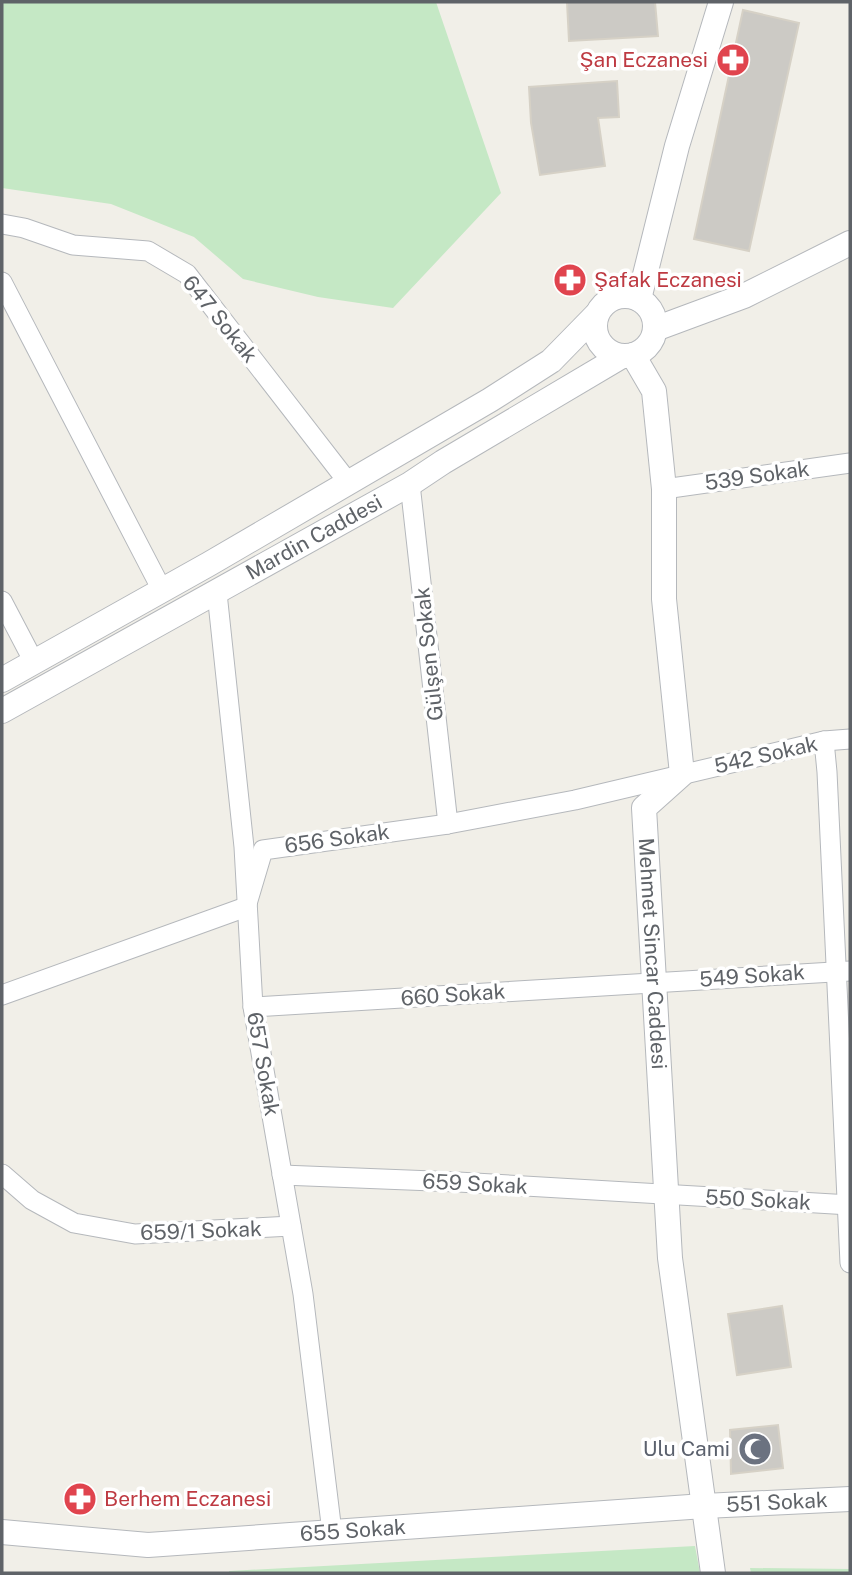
<svg xmlns="http://www.w3.org/2000/svg" width="852" height="1575" font-family="'Public Sans',sans-serif">
<rect width="100%" height="100%" fill="#f1efe8"/>
<!-- green -->
<g fill="#c5e8c5">
<path d="M 2,2 L 436,2 L 501,193 L 393,308 L 318,297 L 243,279 L 194,237 L 111,204 L 2,188 Z"/>
<path d="M 695,1546 L 700,1573 L 229,1573 L 229,1571 Z"/>
<path d="M 750,1568 L 850,1569 L 850,1573 L 751,1573 Z"/>
</g>
<!-- building -->
<g fill="#cccac5" stroke="#d6d1c6" stroke-width="2">
<path d="M 567,2 L 655,2 L 658,36 L 569,41 Z"/>
<path d="M 743,10 L 799,23 L 749,251 L 694,239 Z"/>
<path d="M 617,81 L 619,117 L 598,118 L 605,166 L 540,175 L 531,123 L 529,87 Z"/>
<path d="M 782,1306 L 791,1367 L 737,1375 L 728,1314 Z"/>
<path d="M 778,1425 L 783,1468 L 731,1474 L 730,1430 Z"/>
</g>
<g fill="none" stroke-linecap="round" stroke-linejoin="round">
<defs>
<g id="minor">
<path d="M 2,224 L 24,228 L 73,245 L 148,251 L 187,274 L 348,482"/>
<path d="M 2,282 L 162,590"/>
<path d="M 410,484 L 448,824"/>
<path d="M 664,489 L 850,463"/>
<path d="M 217,593 L 244,847 L 253,1007 L 303,1294 L 332,1532"/>
<path d="M 2,601 L 34,662"/>
<path d="M 824,741 L 827,772 L 850,1263"/>
<path d="M 2,995 L 246,907 L 263,850 L 448,824 L 575,800 L 824,741 L 850,739"/>
<path d="M 253,1007 L 850,971"/>
<path d="M 2,1174 L 32,1200 L 74,1223 L 135,1234 L 291,1226"/>
<path d="M 282,1175 L 458,1182 L 850,1205"/>
</g>
<g id="tertiary">
<circle cx="625" cy="326" r="30"/>
<path d="M 639,299 L 677,146 L 721,2"/>
<path d="M 655,329 L 744,296 L 850,243"/>
<path id="s1" d="M 633,355 L 654,391 L 664,489 L 664,599 L 682,774 L 644,808 L 670,1258 L 713,1573"/>
<path d="M 2,680 L 209,564 L 490,400 L 551,361 L 596,315"/>
<path id="s2" d="M 2,711 L 410,484 L 443,462 L 622,356"/>
<path id="s3" d="M 2,1532 L 148,1545 L 704,1506 L 850,1499"/>
</g>
</defs>
<!-- minor casing -->
<use href="#minor" stroke="#b5b8bc" stroke-width="21"/>
<!-- tertiary casing -->
<use href="#tertiary" stroke="#b5b8bc" stroke-width="26"/>
<!-- minor -->
<use href="#minor" stroke="#fff" stroke-width="19"/>
<!-- tertiary -->
<use href="#tertiary" stroke="#fff" stroke-width="24"/>
</g>
<!-- icons -->
<defs>
<symbol id="pharmacy-disc" viewBox="-11 -11 22 22"><circle r="9.5" fill="#e0444e" stroke="#fff"/><path d="M-2-6h4v4h4v4h-4v4h-4v-4h-4v-4h4Z" fill="#fff"/></symbol>
<symbol id="mosque-disc" viewBox="-11 -11 22 22"><circle r="9.5" fill="#6b7280" stroke="#fff"/><path d="M3.5-4.9A6 6 0 1 0 3.5 4.9A5 5 0 1 1 3.5-4.9Z" fill="#fff"/></symbol>
</defs>
<g fill-rule="evenodd">
<use href="#pharmacy-disc" x="714" y="41" width="38" height="38"/>
<use href="#pharmacy-disc" x="551" y="261" width="38" height="38"/>
<use href="#mosque-disc" x="736" y="1430" width="38" height="38"/>
<use href="#pharmacy-disc" x="61" y="1480" width="38" height="38"/>
</g>
<g text-anchor="middle" stroke-width="7" stroke-linejoin="round" paint-order="stroke">
<!-- health labels -->
<g font-size="21" fill="#be3a42" stroke="#fff" text-anchor="start">
<text x="708" y="67" text-anchor="end">Şan Eczanesi</text>
<text x="594" y="287">Şafak Eczanesi</text>
<text x="104" y="1506">Berhem Eczanesi</text>
</g>
<!-- street labels -->
<g font-size="21" fill="#5f6368" stroke="#fff">
<text transform="translate(220 319) rotate(51)" y="7">647 Sokak</text>
<text transform="translate(757 476) rotate(-8)" y="7">539 Sokak</text>
<text dy="7" stroke="none"><textPath href="#s2" startOffset="357">Mardin Caddesi</textPath></text>
<text transform="translate(429 654) rotate(-96)" y="7">Gülşen Sokak</text>
<text transform="translate(766 755) rotate(-13)" y="7">542 Sokak</text>
<text transform="translate(337 839) rotate(-8)" y="7">656 Sokak</text>
<text dy="7" stroke="none"><textPath href="#s1" startOffset="623">Mehmet Sincar Caddesi</textPath></text>
<text transform="translate(752 976) rotate(-4)" y="7">549 Sokak</text>
<text transform="translate(453 995) rotate(-4)" y="7">660 Sokak</text>
<text transform="translate(263 1064) rotate(80)" y="7">657 Sokak</text>
<text transform="translate(475 1184) rotate(3)" y="7">659 Sokak</text>
<text transform="translate(758 1200) rotate(3)" y="7">550 Sokak</text>
<text transform="translate(201 1231) rotate(-2)" y="7">659/1 Sokak</text>
<text dy="7" stroke="none"><textPath href="#s3" startOffset="777">551 Sokak</textPath></text>
<text dy="7" stroke="none"><textPath href="#s3" startOffset="352">655 Sokak</textPath></text>
</g>
<!-- worship labels -->
<g font-size="21" fill="#5b616d" stroke="#fff" text-anchor="end">
<text x="730" y="1456">Ulu Cami</text>
</g>
</g>
<!-- border -->
<rect width="852" height="1575" fill="none" stroke="#5f6368" stroke-width="7"/>
</svg>
